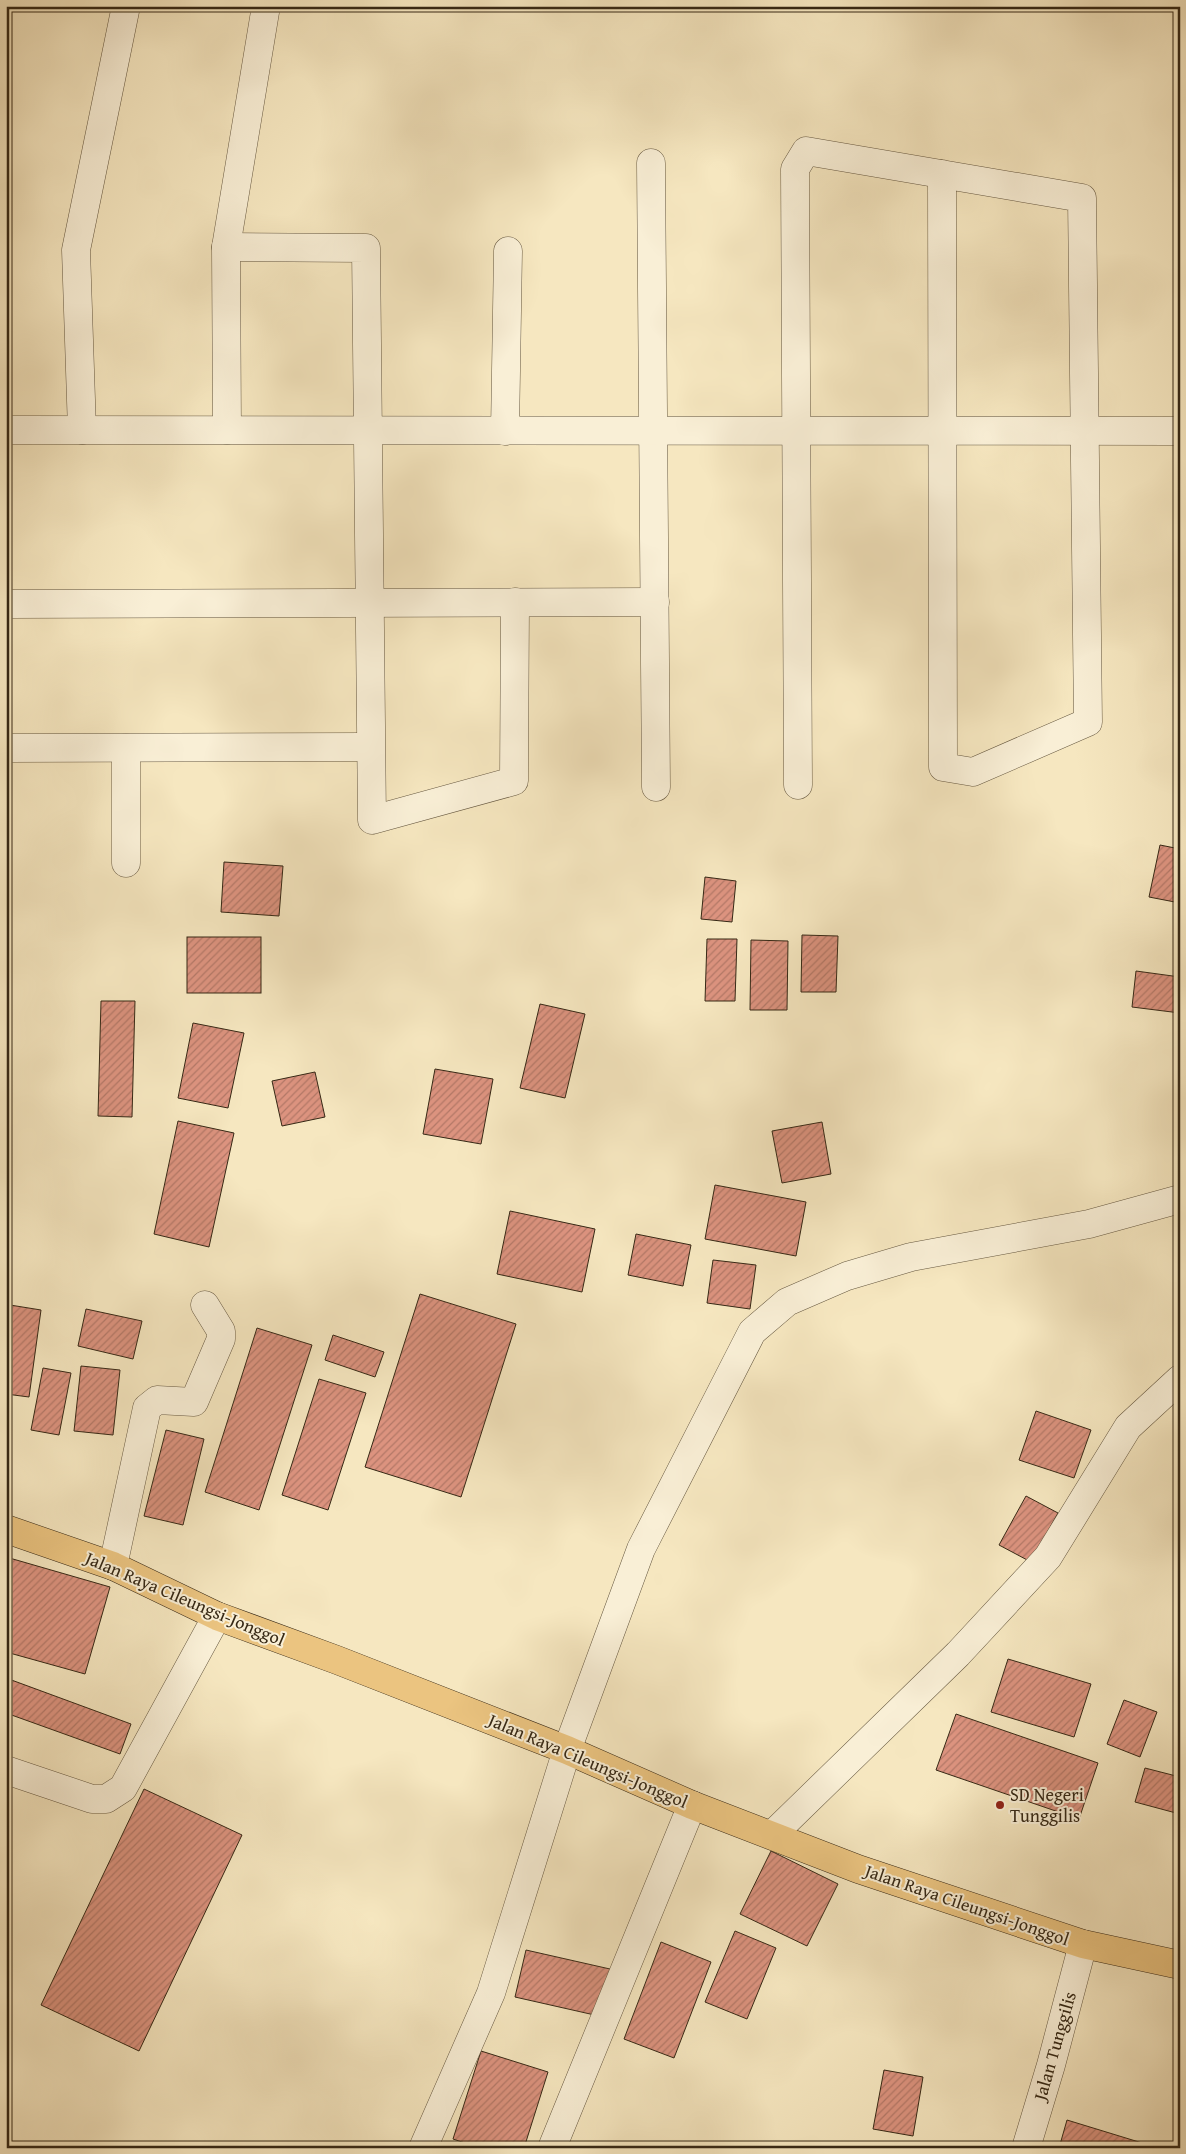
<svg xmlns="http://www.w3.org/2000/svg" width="1186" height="2154" font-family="'Gentium Book Plus',serif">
<defs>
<pattern id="building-hatch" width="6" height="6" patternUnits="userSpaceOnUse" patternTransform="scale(1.25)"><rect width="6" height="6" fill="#dc937f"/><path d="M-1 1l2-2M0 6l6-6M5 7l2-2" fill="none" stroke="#b37867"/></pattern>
</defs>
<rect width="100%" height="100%" fill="#f6e7c0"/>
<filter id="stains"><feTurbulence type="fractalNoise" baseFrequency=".004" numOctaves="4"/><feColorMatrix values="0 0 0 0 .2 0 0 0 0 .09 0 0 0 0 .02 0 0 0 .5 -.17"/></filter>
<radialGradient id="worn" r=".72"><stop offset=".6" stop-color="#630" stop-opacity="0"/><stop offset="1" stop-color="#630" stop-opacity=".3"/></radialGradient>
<!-- building -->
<g fill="url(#building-hatch)" stroke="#362815">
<path d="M 1160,845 L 1180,849 L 1180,903 L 1149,897 Z"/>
<path d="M 224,862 L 283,866 L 279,916 L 221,912 Z"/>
<path d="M 705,877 L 736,881 L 732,922 L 701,919 Z"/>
<path d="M 802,935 L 838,936 L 836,992 L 801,992 Z"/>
<rect x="187" y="937" width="74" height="56"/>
<path d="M 707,939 L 737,939 L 735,1001 L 705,1001 Z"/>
<path d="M 751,940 L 788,941 L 787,1010 L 750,1010 Z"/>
<path d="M 1136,971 L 1180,977 L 1180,1013 L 1132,1007 Z"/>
<path d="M 101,1001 L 135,1001 L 132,1117 L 98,1116 Z"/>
<path d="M 540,1004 L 585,1014 L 565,1098 L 520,1088 Z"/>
<path d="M 193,1023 L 244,1033 L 228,1108 L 178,1098 Z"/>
<path d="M 435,1069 L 493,1079 L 481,1144 L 423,1134 Z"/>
<path d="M 315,1072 L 325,1117 L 282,1126 L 272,1081 Z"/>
<path d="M 178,1121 L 234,1133 L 209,1247 L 154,1234 Z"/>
<path d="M 822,1122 L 831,1174 L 782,1183 L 772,1131 Z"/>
<path d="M 715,1185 L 806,1202 L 796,1256 L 705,1239 Z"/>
<path d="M 510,1211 L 595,1229 L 582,1292 L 497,1274 Z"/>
<path d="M 636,1234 L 691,1245 L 683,1286 L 628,1275 Z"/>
<path d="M 713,1260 L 756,1265 L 750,1309 L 707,1303 Z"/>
<path d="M 420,1294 L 516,1324 L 461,1497 L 365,1467 Z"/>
<path d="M 10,1305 L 41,1310 L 29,1397 L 6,1394 L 6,1330 Z"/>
<path d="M 86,1309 L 142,1321 L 133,1359 L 78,1346 Z"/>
<path d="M 257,1328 L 312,1345 L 259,1510 L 205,1492 Z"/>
<path d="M 333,1335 L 384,1352 L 375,1377 L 325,1360 Z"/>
<path d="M 81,1366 L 120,1370 L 113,1435 L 74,1431 Z"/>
<path d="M 43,1368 L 71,1373 L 59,1435 L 31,1430 Z"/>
<path d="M 319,1379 L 366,1393 L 328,1510 L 282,1495 Z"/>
<path d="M 1036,1411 L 1091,1430 L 1074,1478 L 1019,1460 Z"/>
<path d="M 166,1430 L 204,1439 L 183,1525 L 144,1516 Z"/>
<path d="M 1026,1496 L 1058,1513 L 1031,1562 L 999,1545 Z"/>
<path d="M 6,1557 L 110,1587 L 85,1674 L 6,1652 Z"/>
<path d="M 1008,1659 L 1091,1684 L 1074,1737 L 991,1712 Z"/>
<path d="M 6,1678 L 131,1724 L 120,1754 L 6,1713 Z"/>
<path d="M 1124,1700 L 1157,1712 L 1140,1757 L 1107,1744 Z"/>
<path d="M 956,1714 L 1098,1763 L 1079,1819 L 936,1770 Z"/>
<path d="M 1145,1768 L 1180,1777 L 1180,1798 L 1176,1813 L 1135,1802 Z"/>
<path d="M 144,1789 L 242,1835 L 139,2051 L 41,2005 Z"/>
<path d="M 771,1851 L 838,1884 L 807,1946 L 740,1914 Z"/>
<path d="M 735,1931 L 776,1948 L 747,2019 L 705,2002 Z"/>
<path d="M 661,1942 L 711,1962 L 674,2058 L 624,2039 Z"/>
<path d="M 526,1950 L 610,1969 L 599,2016 L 515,1997 Z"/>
<path d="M 481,2051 L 548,2072 L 524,2148 L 480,2148 L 453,2139 Z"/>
<path d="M 884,2070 L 923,2077 L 913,2136 L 873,2129 Z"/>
<path d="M 1067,2120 L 1152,2146 L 1151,2148 L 1059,2148 Z"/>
</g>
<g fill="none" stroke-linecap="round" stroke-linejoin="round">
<defs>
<g id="street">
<path d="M 651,163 L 656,787"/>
<path d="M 226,247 L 366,248 L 372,820 L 514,781 L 515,602"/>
<path d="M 6,430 L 1180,431"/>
<path d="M 82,430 L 76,250 L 126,6"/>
<path d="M 227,430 L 226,247 L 266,6"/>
<path d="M 505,431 L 508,251"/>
<path d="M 6,604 L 655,602"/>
<path d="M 6,748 L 370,747"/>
<path d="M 126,748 L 126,863"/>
<path d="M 798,785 L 795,169 L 806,151 L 1082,198 L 1088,722 L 973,772 L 943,767 L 942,174"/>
<path d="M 113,1566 L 147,1408 L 157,1400 L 194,1402 L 221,1339 L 221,1331 L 205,1305"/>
<path d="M 6,1770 L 92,1799 L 106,1799 L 123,1788 L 217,1616"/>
<path d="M 772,1835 L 958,1654 L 1048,1557 L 1128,1427 L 1180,1379"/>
<path d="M 423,2148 L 491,1993 L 567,1750 L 641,1549 L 752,1332 L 787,1302 L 847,1276 L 911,1257 L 1089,1224 L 1180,1199"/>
<path d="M 552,2148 L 692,1805"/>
<path d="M 1026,2148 L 1051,2065 L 1083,1944"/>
</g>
<path id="primary" d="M 6,1529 L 113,1566 L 217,1616 L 337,1660 L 567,1750 L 692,1805 L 858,1869 L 1083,1944 L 1180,1965"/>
</defs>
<!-- street casing -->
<use href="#street" stroke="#665840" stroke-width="29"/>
<!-- primary casing -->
<use href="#primary" stroke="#362815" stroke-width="29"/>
<!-- street -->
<use href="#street" stroke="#f9efd6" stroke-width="28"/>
<!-- primary -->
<use href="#primary" stroke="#ebc480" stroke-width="28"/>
</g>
<!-- markers -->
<circle fill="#8f2418" stroke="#f9efd6" stroke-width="2" cx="1000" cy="1805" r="5"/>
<g text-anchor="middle" stroke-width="4" stroke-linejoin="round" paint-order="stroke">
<!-- street labels -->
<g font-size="18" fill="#362815" stroke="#f9efd6">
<text transform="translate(185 1599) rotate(23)" y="6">Jalan Raya Cileungsi-Jonggol</text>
<text transform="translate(588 1761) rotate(23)" y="6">Jalan Raya Cileungsi-Jonggol</text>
<text transform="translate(967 1905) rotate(19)" y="6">Jalan Raya Cileungsi-Jonggol</text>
<text transform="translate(1055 2046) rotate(-74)" y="6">Jalan Tunggilis</text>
</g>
<!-- poi labels -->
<g font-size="18" fill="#362815" stroke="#f9efd6" text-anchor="start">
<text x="1010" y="1801">SD Negeri<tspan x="1010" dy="21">Tunggilis</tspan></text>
</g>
</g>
<!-- margin -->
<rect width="1186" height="2154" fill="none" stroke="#f6e7c0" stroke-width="25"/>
<rect x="8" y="8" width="1171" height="2139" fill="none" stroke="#362815" stroke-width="2.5"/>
<rect x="12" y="12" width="1161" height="2129" fill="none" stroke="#362815"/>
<rect width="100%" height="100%" filter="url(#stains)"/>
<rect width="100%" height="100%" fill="url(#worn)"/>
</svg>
